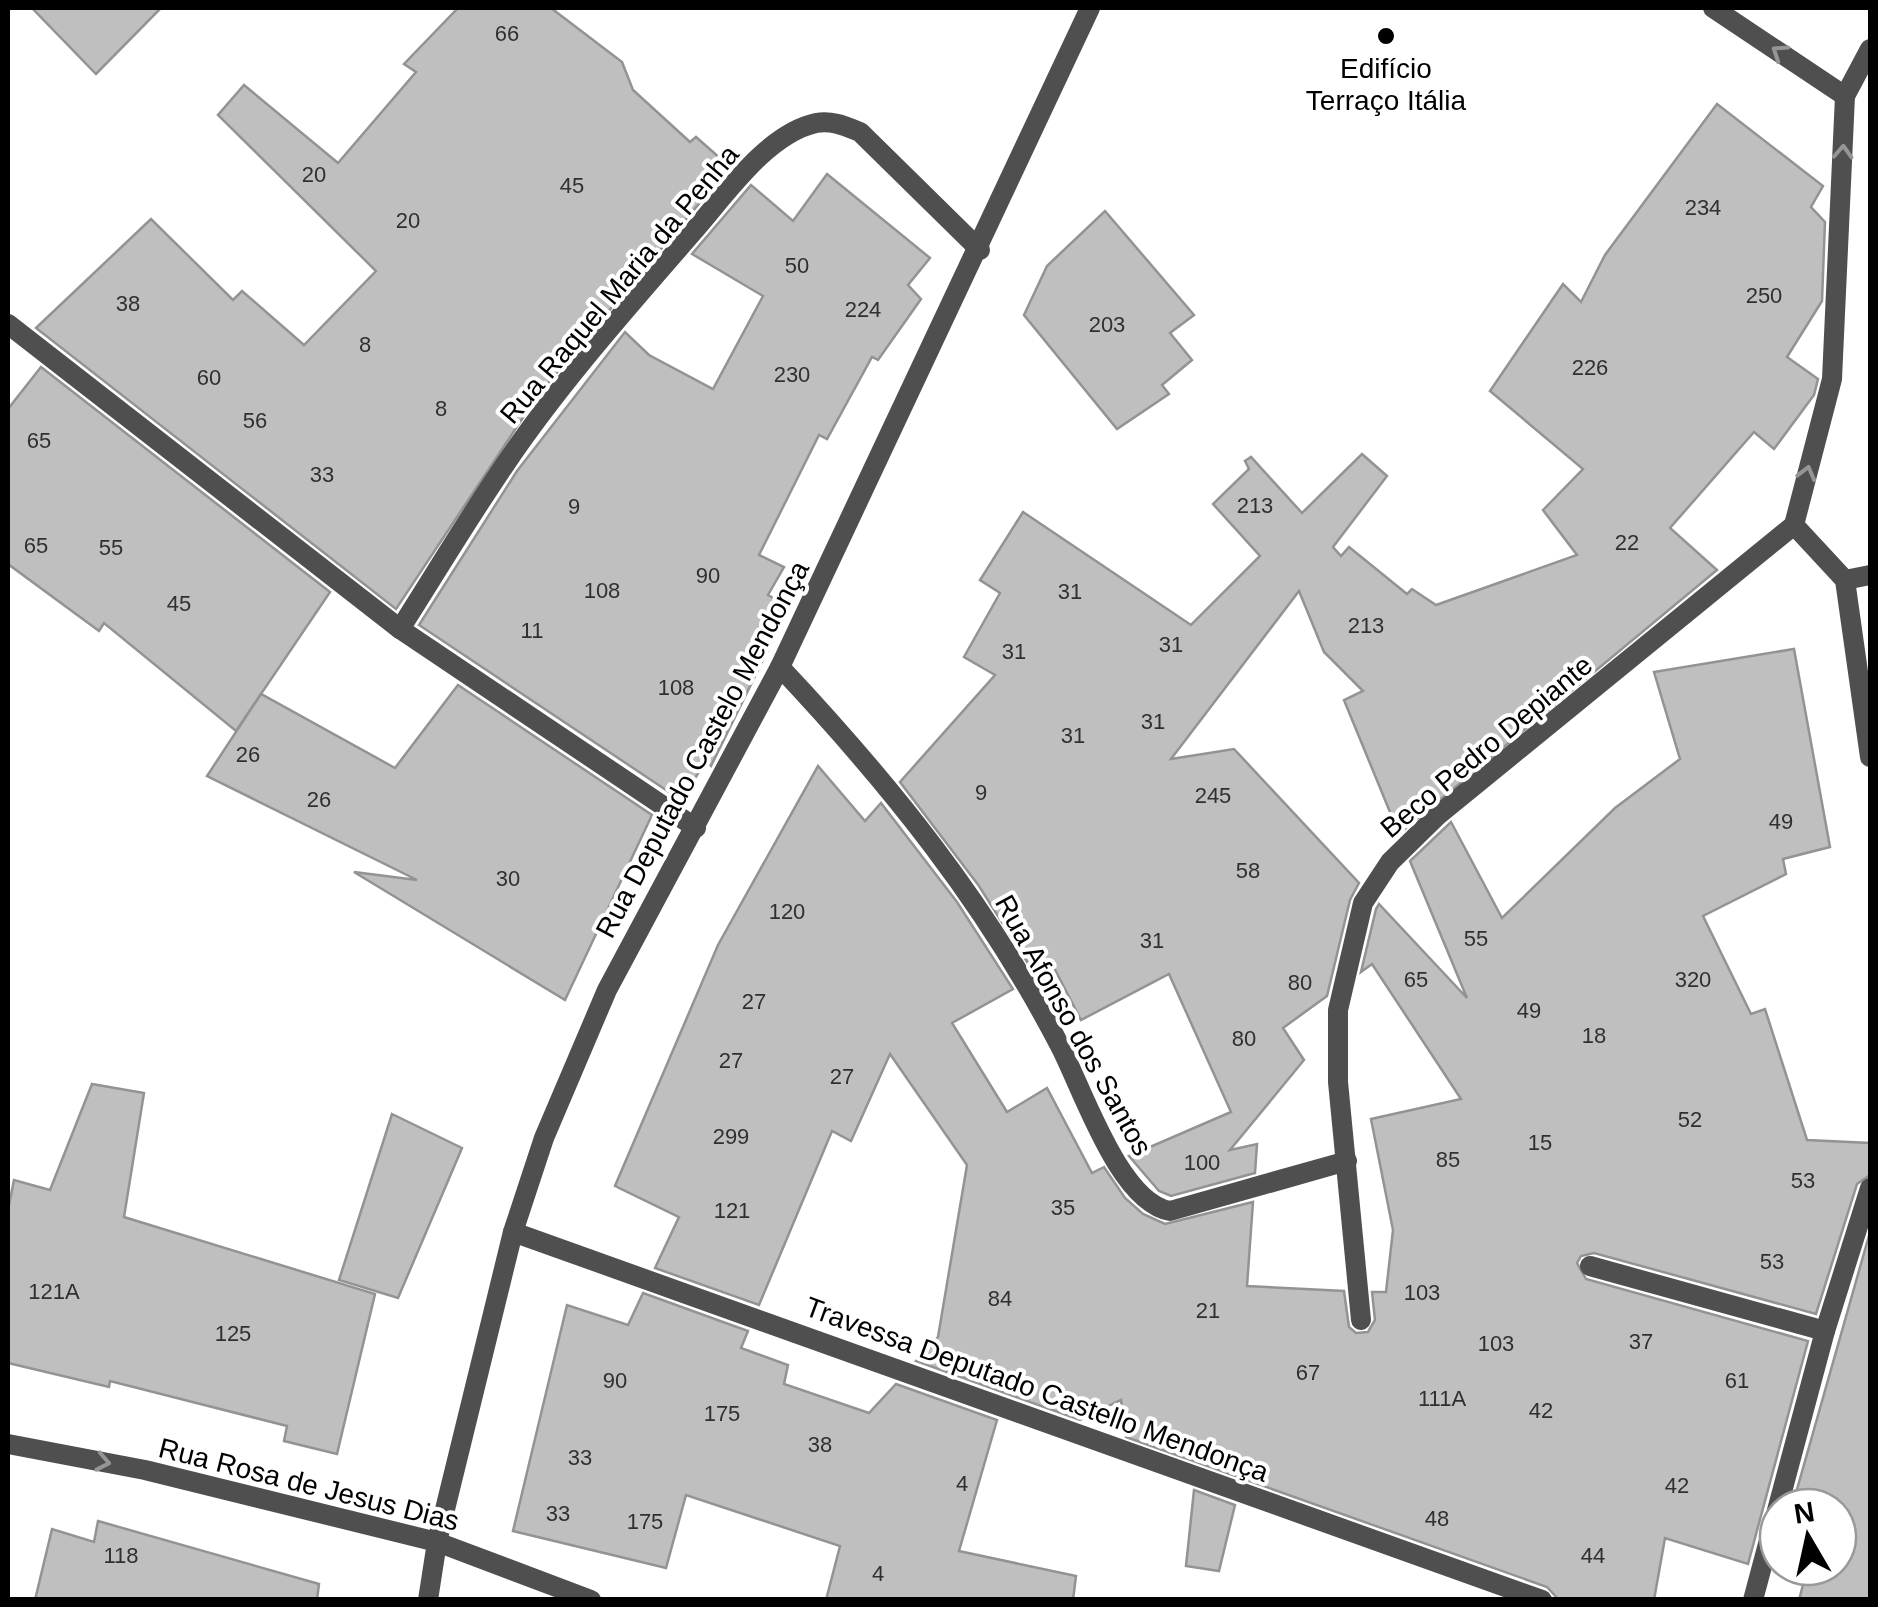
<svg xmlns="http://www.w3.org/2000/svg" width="1878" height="1607" font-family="Arial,sans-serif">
<rect width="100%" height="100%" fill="#fff"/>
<!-- building -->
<g fill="#bfbfbf" stroke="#939393" stroke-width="2.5">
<path d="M 32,8 L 161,8 L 96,74 Z"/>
<path d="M 458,8 L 551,8 L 622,62 L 633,90 L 690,142 L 696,137 L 730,167 L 538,395 L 396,609 L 36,328 L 151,219 L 233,300 L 242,291 L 304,345 L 376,271 L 218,115 L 244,85 L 338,163 L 416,72 L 404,64 Z"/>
<path d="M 1717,104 L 1823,186 L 1811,207 L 1825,222 L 1822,301 L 1787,357 L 1818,379 L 1814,395 L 1774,449 L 1754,432 L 1670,528 L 1717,570 L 1399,834 L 1344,700 L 1363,691 L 1324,652 L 1299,591 L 1171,759 L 1234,749 L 1359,883 L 1350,900 L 1327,996 L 1283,1028 L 1304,1060 L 1230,1150 L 1257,1144 L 1255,1173 L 1171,1196 L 1159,1191 L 1129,1156 L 1231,1112 L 1169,974 L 1081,1020 L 1053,966 L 1036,976 L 979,886 L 900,782 L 995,675 L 964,657 L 1000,593 L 980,580 L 1023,512 L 1191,625 L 1260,556 L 1213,504 L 1249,469 L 1245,461 L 1251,457 L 1302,513 L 1362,454 L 1387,476 L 1333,547 L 1341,556 L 1349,547 L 1407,594 L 1412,589 L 1436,605 L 1577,555 L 1543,510 L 1583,469 L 1490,391 L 1563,284 L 1581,302 L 1605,255 Z"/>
<path d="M 827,174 L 930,258 L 908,285 L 921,299 L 878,360 L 872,357 L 827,439 L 819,435 L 759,555 L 784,567 L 768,595 L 789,607 L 711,766 L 706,761 L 681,800 L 419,625 L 517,471 L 625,332 L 649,355 L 713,389 L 763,296 L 692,254 L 751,185 L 793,221 Z"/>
<path d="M 1105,211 L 1194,315 L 1170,333 L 1192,360 L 1162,385 L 1169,394 L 1117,429 L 1024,315 L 1047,266 Z"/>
<path d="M 41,367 L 330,592 L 236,731 L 104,623 L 99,631 L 8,564 L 8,409 Z"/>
<path d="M 1794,649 L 1830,847 L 1783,859 L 1786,874 L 1703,916 L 1751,1014 L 1765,1009 L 1807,1140 L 1870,1143 L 1870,1175 L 1857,1184 L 1816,1314 L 1594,1253 L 1581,1256 L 1577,1263 L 1586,1279 L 1808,1341 L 1748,1564 L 1665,1538 L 1654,1600 L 1559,1600 L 1547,1587 L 1126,1437 L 1121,1400 L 1080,1420 L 916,1361 L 938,1337 L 967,1165 L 890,1054 L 851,1141 L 832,1131 L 759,1305 L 655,1268 L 679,1217 L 615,1186 L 718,945 L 818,766 L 865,821 L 881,803 L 957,902 L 1013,989 L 952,1023 L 1007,1112 L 1047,1088 L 1092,1173 L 1104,1167 L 1125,1198 L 1143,1214 L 1165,1224 L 1253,1202 L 1247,1286 L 1344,1291 L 1349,1327 L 1356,1333 L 1368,1332 L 1375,1320 L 1372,1292 L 1386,1292 L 1393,1230 L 1371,1119 L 1461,1099 L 1372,964 L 1361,972 L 1376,909 L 1379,904 L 1467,998 L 1410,861 L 1451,822 L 1502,918 L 1615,808 L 1680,759 L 1654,672 Z"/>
<path d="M 458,685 L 652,815 L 565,1000 L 354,872 L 417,880 L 207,776 L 261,694 L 395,768 Z"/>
<path d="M 92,1084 L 144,1093 L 124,1217 L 375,1294 L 337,1454 L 284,1441 L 287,1426 L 110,1381 L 109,1387 L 8,1363 L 8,1210 L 14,1180 L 50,1190 Z"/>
<path d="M 392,1114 L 462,1148 L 398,1298 L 339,1280 Z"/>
<path d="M 1870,1232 L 1870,1600 L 1799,1600 L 1804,1581 L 1775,1572 L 1778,1560 L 1778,1567 L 1838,1567 L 1838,1507 L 1792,1507 Z"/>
<path d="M 643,1293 L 748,1331 L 741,1348 L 788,1365 L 784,1384 L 869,1413 L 896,1384 L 997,1420 L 959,1551 L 1076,1576 L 1073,1600 L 826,1600 L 840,1546 L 686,1495 L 666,1568 L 513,1531 L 567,1305 L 628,1325 Z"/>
<path d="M 1194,1490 L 1235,1505 L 1219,1571 L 1186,1566 Z"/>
<path d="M 98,1521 L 319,1584 L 317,1600 L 35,1600 L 52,1529 L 94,1542 Z"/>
</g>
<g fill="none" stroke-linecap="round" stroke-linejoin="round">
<!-- lane -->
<g stroke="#4f4f4f" stroke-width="20">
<path d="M 8,324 L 400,629 L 696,828"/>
<path d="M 400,629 C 435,574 469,517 506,463 C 561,382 628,307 692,233 C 724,197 766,134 816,123 C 832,120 845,126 860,132 L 980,250"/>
<path d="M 780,667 C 890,784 986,903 1060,1046 C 1083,1090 1119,1202 1170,1211 L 1347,1161"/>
<path d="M 513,1232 L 1542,1600"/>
<path d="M 1590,1266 L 1825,1331"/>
<path d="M 1361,1320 L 1338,1082 L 1338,1010 L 1363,903 L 1390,862 L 1437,816 L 1794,525"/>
</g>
<!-- street -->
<g stroke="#4f4f4f" stroke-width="20">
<path d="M 1713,8 L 1845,96"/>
<path d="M 1870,49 L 1845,96 L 1832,379 L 1794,525 L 1845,580 L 1870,757"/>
<path d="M 1845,580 L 1870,575"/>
<path d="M 8,1444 L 145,1470 L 437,1542 L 591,1600"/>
<path d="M 428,1600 L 437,1542 L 513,1232 L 544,1138 L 607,990 L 780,667 L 1090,8"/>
<path d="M 1753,1600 L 1825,1331 L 1870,1188"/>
</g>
</g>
<!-- one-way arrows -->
<defs><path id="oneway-chevron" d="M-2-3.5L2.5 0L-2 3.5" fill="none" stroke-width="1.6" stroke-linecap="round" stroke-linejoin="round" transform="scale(2.5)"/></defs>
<g stroke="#959595">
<use href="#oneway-chevron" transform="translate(1779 52) rotate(-146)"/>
<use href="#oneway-chevron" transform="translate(1843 152) rotate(-87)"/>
<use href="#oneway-chevron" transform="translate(1807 473) rotate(-75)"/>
<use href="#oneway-chevron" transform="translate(103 1462) rotate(11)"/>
</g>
<!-- markers -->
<circle fill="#000" stroke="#fff" stroke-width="4" cx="1386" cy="36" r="10"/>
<g text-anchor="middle" stroke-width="8" stroke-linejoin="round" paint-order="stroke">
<!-- number labels -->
<g font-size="22" fill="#303030">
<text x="507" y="41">66</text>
<text x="314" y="182">20</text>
<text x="572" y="193">45</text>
<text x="1703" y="215">234</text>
<text x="408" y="228">20</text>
<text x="797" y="273">50</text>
<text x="1764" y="303">250</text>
<text x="128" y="311">38</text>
<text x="863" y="317">224</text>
<text x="1107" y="332">203</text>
<text x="365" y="352">8</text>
<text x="1590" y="375">226</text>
<text x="792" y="382">230</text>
<text x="209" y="385">60</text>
<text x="441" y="416">8</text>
<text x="255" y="428">56</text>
<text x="39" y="448">65</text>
<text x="322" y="482">33</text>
<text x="1255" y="513">213</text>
<text x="574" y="514">9</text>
<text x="1627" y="550">22</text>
<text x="36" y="553">65</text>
<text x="111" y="555">55</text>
<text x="708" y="583">90</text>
<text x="602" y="598">108</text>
<text x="1070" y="599">31</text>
<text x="179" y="611">45</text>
<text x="1366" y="633">213</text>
<text x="532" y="638">11</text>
<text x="1171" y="652">31</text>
<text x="1014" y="659">31</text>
<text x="676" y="695">108</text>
<text x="1153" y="729">31</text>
<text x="1073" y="743">31</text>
<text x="248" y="762">26</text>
<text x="981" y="800">9</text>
<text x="1213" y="803">245</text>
<text x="319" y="807">26</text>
<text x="1781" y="829">49</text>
<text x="1248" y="878">58</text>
<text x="508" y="886">30</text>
<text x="787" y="919">120</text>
<text x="1476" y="946">55</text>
<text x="1152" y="948">31</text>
<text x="1416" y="987">65</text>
<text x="1693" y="987">320</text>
<text x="1300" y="990">80</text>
<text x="754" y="1009">27</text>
<text x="1529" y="1018">49</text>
<text x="1594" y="1043">18</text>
<text x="1244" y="1046">80</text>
<text x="731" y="1068">27</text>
<text x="842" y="1084">27</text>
<text x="1690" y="1127">52</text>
<text x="731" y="1144">299</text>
<text x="1540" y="1150">15</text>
<text x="1448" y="1167">85</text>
<text x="1202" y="1170">100</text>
<text x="1803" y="1188">53</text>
<text x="1063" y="1215">35</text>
<text x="732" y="1218">121</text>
<text x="1772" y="1269">53</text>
<text x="54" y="1299">121A</text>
<text x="1422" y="1300">103</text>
<text x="1000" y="1306">84</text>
<text x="1208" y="1318">21</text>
<text x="233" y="1341">125</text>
<text x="1641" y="1349">37</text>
<text x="1496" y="1351">103</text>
<text x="1308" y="1380">67</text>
<text x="615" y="1388">90</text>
<text x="1737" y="1388">61</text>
<text x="1442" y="1406">111A</text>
<text x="1541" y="1418">42</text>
<text x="722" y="1421">175</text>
<text x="820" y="1452">38</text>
<text x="580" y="1465">33</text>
<text x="962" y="1491">4</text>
<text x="1677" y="1493">42</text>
<text x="558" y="1521">33</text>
<text x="1437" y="1526">48</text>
<text x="645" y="1529">175</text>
<text x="121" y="1563">118</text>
<text x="1593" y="1563">44</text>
<text x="878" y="1581">4</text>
</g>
<!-- poi labels -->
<g font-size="28" fill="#000" stroke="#fff">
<text x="1386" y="78">Edifício<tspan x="1386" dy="32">Terraço Itália</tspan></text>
</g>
<!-- street labels -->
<g font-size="28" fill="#000" stroke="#fff">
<text transform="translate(619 284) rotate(-50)" y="10">Rua Raquel Maria da Penha</text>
<text transform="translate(1486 746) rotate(-40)" y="10">Beco Pedro Depiante</text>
<text transform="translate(702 749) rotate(-62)" y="10">Rua Deputado Castelo Mendonça</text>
<text transform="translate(1074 1025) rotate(61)" y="10">Rua Afonso dos Santos</text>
<text transform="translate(1037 1389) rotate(20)" y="10">Travessa Deputado Castello Mendonça</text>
<text transform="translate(309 1484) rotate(14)" y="10">Rua Rosa de Jesus Dias</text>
</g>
</g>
<!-- border -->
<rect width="1878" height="1607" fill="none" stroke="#000000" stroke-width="20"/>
<!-- north arrow -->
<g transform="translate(1808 1537) rotate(351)"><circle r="48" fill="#ffffff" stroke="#999999" stroke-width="2.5"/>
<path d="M0-8L18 38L0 25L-18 38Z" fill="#000000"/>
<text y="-15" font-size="28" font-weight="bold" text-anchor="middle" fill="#000000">N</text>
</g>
</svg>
